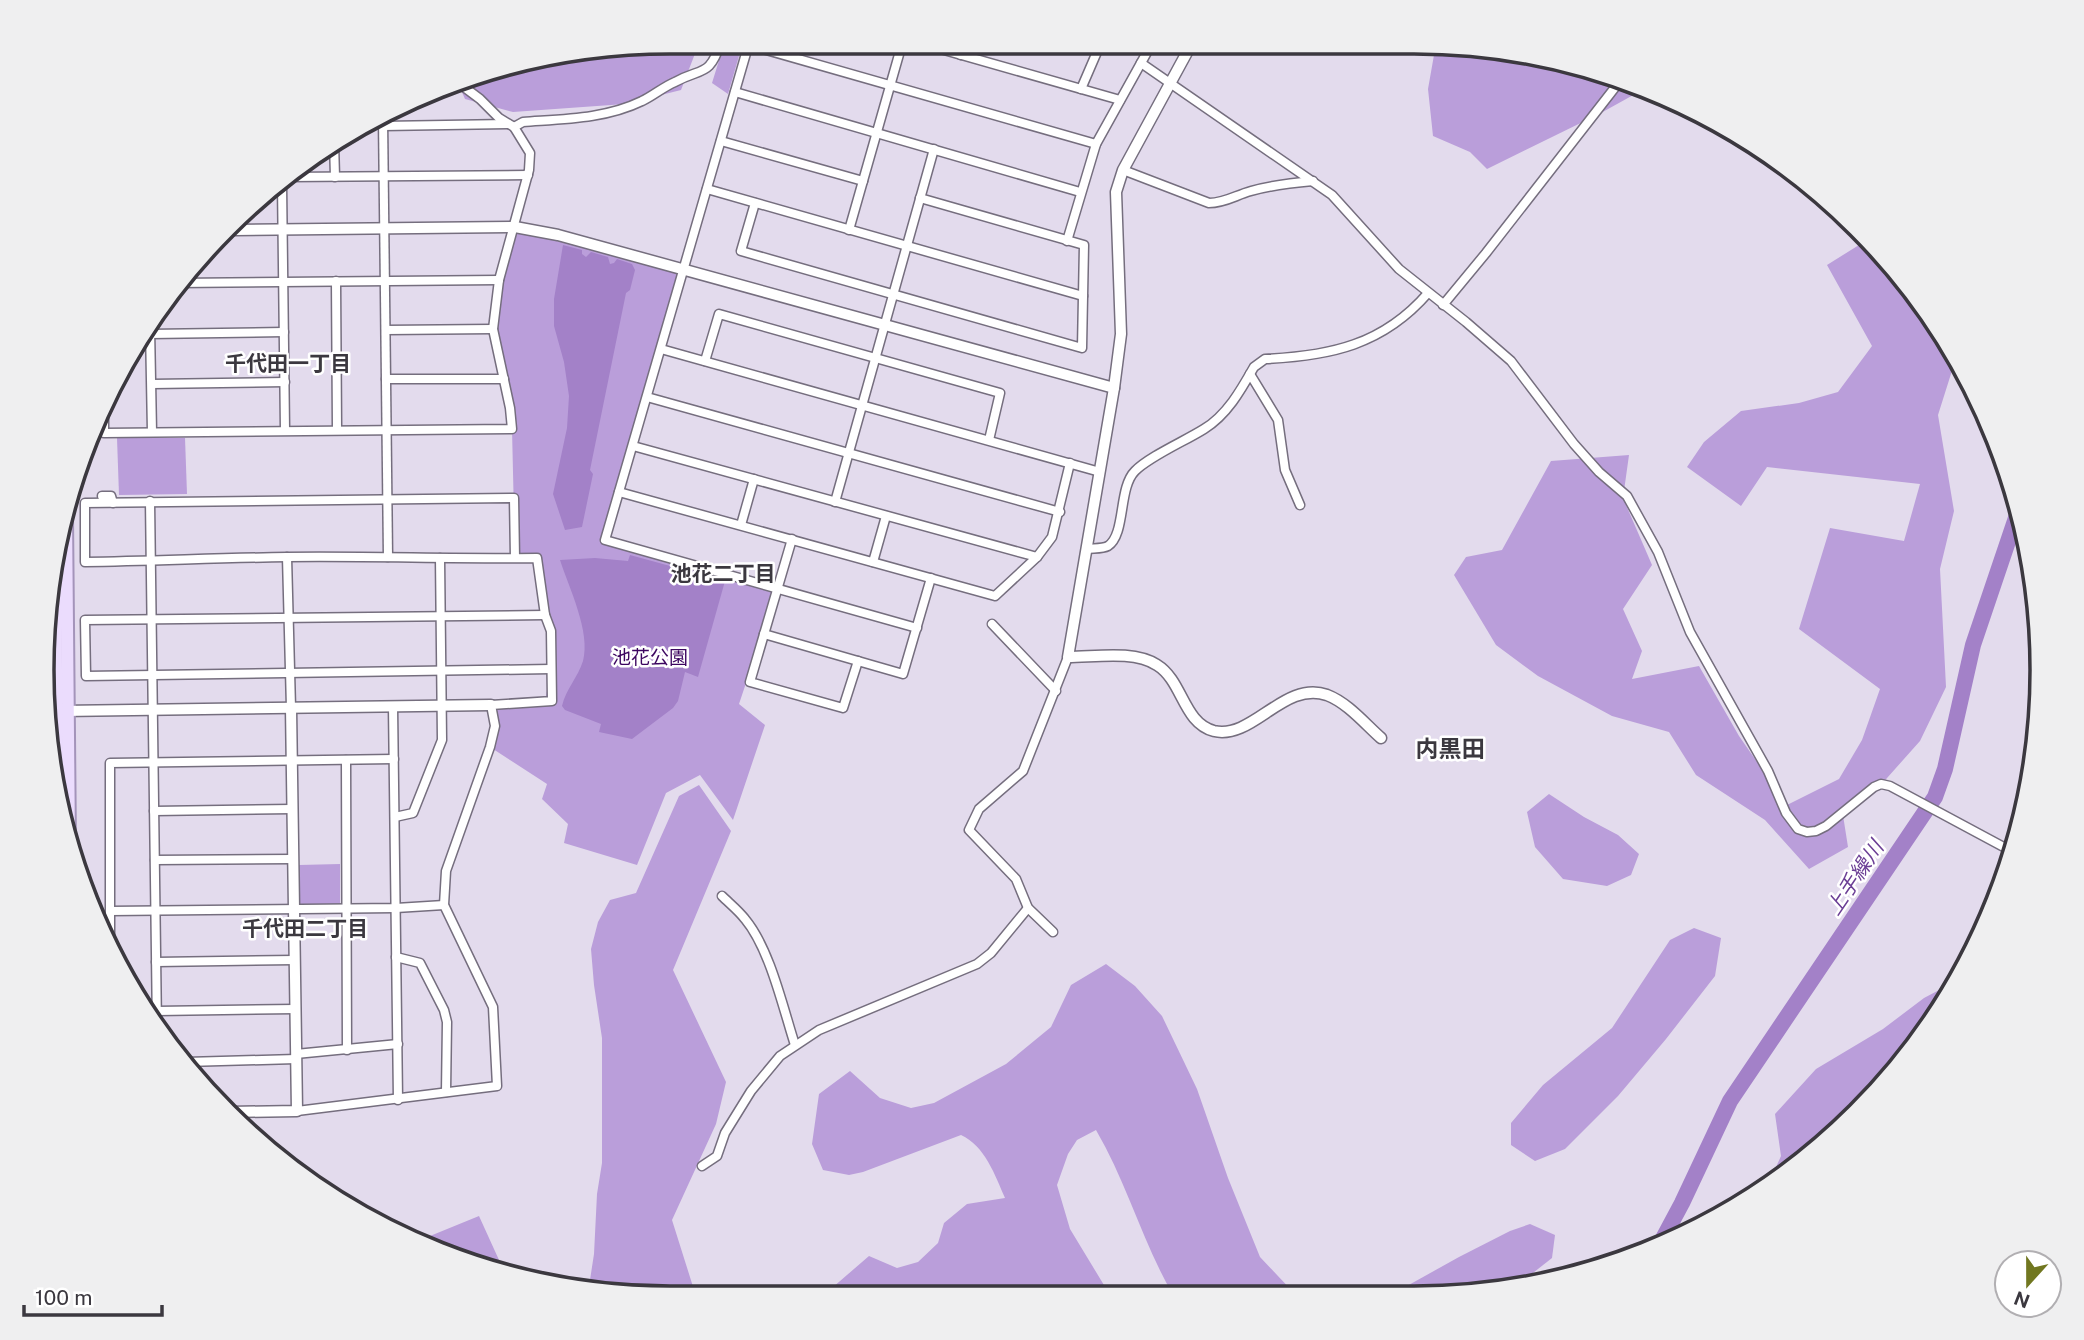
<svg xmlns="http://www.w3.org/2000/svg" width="2084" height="1340" font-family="'Public Sans','Noto Sans JP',sans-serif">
<rect width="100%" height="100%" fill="#e3dbed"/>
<!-- green -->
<g fill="#ba9eda">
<path d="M 670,42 L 743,42 L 728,94 L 712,83 L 721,54 L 696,51 L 681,90 L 625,104 L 513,112 L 465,99 L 457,81 L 469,75 Z"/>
<path d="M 1429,47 L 1496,47 L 1646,88 L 1599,114 L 1487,169 L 1470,152 L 1433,136 L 1428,89 L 1434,55 Z"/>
<path d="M 515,227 L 684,270 L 606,540 L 778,587 L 739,704 L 765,725 L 733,820 L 700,775 L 666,793 L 637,865 L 564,843 L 568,824 L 542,799 L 547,784 L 490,747 L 493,703 L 545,701 L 551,669 L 551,631 L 537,558 L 515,558 L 512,429 L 493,329 L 499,280 Z"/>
<path d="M 1867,240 L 1912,287 L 1956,358 L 1938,415 L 1954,511 L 1940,569 L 1946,687 L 1920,741 L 1871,796 L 1842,809 L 1848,847 L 1809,869 L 1765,820 L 1696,775 L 1669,732 L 1612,716 L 1538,676 L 1496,645 L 1454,575 L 1466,557 L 1502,550 L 1551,461 L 1629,455 L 1623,498 L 1652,565 L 1623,609 L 1642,651 L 1632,679 L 1699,666 L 1739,736 L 1787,805 L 1839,779 L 1862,740 L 1880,689 L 1799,629 L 1830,528 L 1904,541 L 1920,484 L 1767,467 L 1741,506 L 1687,467 L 1704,442 L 1741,411 L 1799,403 L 1838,392 L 1872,346 L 1827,265 Z"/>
<path d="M 117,438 L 185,438 L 187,494 L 119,495 Z"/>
<path d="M 699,785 L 731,831 L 673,970 L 726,1082 L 716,1124 L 672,1220 L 695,1293 L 588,1293 L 594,1254 L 597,1194 L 602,1163 L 602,1038 L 594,985 L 591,949 L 598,922 L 610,900 L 636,893 L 679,796 Z"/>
<path d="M 1549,794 L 1584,817 L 1618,835 L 1639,854 L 1631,875 L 1607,886 L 1563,879 L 1535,847 L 1527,812 Z"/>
<path d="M 340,864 L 340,905 L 299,904 L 299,865 Z"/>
<path d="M 1694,928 L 1721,938 L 1715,976 L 1666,1039 L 1618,1096 L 1565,1149 L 1535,1161 L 1511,1145 L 1511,1123 L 1543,1085 L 1612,1028 L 1670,940 Z"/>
<path d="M 1106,964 L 1135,986 L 1162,1016 L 1197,1089 L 1228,1178 L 1260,1257 L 1295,1294 L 1300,1296 L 1173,1295 C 1143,1243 1127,1183 1096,1130 L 1077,1140 L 1068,1154 L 1057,1185 L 1070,1229 L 1110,1295 L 825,1294 L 869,1256 L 897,1268 L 918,1262 L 938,1243 L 944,1223 L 967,1204 L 1005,1198 C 995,1175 985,1146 961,1135 L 863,1172 L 849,1175 L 823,1170 L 812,1144 L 819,1094 L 850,1071 L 880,1098 L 911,1108 L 934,1103 L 1006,1064 L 1051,1027 L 1071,985 Z"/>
<path d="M 1960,979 L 1886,1084 L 1797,1168 L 1767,1187 L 1781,1156 L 1775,1114 L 1816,1069 L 1883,1029 L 1924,998 Z"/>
<path d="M 479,1216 L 499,1260 L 497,1268 L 429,1250 L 409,1237 L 430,1236 Z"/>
<path d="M 1530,1224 L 1555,1235 L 1552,1258 L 1524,1280 L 1510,1288 L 1455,1297 L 1389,1296 L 1459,1257 L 1510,1231 Z"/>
</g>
<!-- water -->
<g fill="#a381c8">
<path d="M 563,245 L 582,250 L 582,254 L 586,257 L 591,252 L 608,257 L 610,264 L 614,263 L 617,259 L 632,264 L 635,270 L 630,290 L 626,293 L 590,470 L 593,474 L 582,527 L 565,530 L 553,494 L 567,428 L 569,396 L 564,362 L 554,326 L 554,299 Z"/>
<path d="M 630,555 L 725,581 L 698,677 L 685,672 L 678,701 L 673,708 L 632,739 L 599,732 L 601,724 L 565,710 L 562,706 C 566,689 578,677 583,661 C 591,632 569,588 560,560 L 595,558 L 628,561 Z"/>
</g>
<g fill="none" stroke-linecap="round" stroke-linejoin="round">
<!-- river -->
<path stroke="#a381c8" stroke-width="16" d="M 1659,1246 L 1682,1203 L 1730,1101 L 1935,797 L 1945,769 L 1973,645 L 2020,506"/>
<defs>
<g id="minor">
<path d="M 749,43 L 605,540 L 917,628"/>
<path d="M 923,44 L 1120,100"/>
<path d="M 749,45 L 1096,144"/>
<path d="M 961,55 L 964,44"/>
<path d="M 1141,63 L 1332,195 L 1399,269 L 1466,322 L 1511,361 L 1574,444 L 1599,472 L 1627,496 L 1658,552 L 1690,632 L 1768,771 L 1786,813 L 1798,829 L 1807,832 L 1816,831 L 1826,826 L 1874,787 L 1881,784 L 1890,786 L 2013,852"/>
<path d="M 1081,89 L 1100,45"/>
<path d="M 735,92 L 1080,192"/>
<path d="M 383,118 L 388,557"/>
<path d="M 383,126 L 508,124"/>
<path d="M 514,127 L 523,122 C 563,119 605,119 642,101 C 653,96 663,87 675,82 C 702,67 709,78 721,42"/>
<path d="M 721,141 L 863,181"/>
<path d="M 334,142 L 335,177"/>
<path d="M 1123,170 L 1209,203 C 1225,203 1236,195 1251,191 C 1272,185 1291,183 1313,181"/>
<path d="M 289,177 L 528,175"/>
<path d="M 282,184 L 285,430"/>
<path d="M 707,189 L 1083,296"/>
<path d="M 755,203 L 741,251 L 1082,348 L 1084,245 L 920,198"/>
<path d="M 849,230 L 902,44"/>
<path d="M 1067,241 L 1096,144 L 1151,45"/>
<path d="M 336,281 L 337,429"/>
<path d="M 177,283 L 499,280"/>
<path d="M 1443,305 L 1486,253 L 1620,81"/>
<path d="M 150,328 L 152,432"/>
<path d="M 386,330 L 493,329"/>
<path d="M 150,334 L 284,332"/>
<path d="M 661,349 L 1100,472"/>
<path d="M 705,361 L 719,314 L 1000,393 L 989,440"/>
<path d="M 1250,374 L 1278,420 L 1285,470 L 1300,505"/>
<path d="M 386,379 L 504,379"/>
<path d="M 152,384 L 285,382"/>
<path d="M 647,397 L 1060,512"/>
<path d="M 104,415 L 104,433 L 512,429 L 510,408 L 493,329 L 499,280 L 529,170 L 530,153 L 514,127 L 499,118 L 480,99 L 456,81"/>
<path d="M 633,446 L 1037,557"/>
<path d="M 619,492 L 995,596 L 1037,557 L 1052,537 L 1070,463"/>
<path d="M 102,496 L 111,496 L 113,503"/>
<path d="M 150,501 L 157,1029"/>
<path d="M 835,502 L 934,149"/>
<path d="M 741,525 L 754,479"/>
<path d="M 792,539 L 750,682 L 843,708 L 858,661"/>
<path d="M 1087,549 C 1093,548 1102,549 1108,546 C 1126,534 1118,488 1135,471 C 1150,456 1185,441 1204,429 C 1227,415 1241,390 1254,367 L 1265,359 C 1330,356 1383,345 1428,293"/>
<path d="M 287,557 L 291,708"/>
<path d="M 873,562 L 886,516"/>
<path d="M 545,615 L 85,620 L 86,676 L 551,669"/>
<path d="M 992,624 L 1056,691"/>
<path d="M 764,634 L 903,674 L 931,578"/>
<path d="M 393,706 L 398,1100"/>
<path d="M 346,760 L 347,1050"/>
<path d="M 154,811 L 292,809"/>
<path d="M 395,817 L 413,813 L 442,740 L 440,558"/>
<path d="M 155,860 L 293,859"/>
<path d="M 722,896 C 729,903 738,910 745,919 C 770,949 783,1008 795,1045"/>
<path d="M 110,911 L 396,908 L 444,905"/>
<path d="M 1053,932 L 1028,908 L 1016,879 L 969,830 L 979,809 L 1023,771 L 1068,657"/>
<path d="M 110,936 L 110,763 L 394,759"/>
<path d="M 396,957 L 420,963 L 444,1010 L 447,1022 L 446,1092"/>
<path d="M 156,962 L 295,960"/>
<path d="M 157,1011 L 296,1009"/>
<path d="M 296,1054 L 398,1044"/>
<path d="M 186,1062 L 296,1059"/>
<path d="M 297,1111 L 497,1086 L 493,1007 L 444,905 L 446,871 L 490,747 L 495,726 L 491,705 L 552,701 L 551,631 L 545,615 L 537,558 C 454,559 370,556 287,557 C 219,558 152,561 85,562 L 85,503 L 514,498 L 515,558"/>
<path d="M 702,1166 L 717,1156 L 725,1133 L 751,1091 L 780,1056 L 819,1030 L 977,964 L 991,953 L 1028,908"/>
</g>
<g id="tertiary">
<path d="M 1191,45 L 1123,170 L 1116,192 L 1121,334 L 1114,388 L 1068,657 C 1095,657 1134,650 1157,665 C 1183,681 1183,723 1214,731 C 1253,740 1284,680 1327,695 C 1348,703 1365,724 1381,738"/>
<path d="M 234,230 L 515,227 L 558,235 L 1114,388"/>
<path d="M 62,711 L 491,705"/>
<path d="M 230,1112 L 297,1111 L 291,708"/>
</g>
<g id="primary">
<path d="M 66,516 L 69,845"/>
<path d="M 55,572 L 57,768"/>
</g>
</defs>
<!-- minor casing -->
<use href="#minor" stroke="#756e7e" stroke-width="11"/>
<!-- tertiary casing -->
<use href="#tertiary" stroke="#756e7e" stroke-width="13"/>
<!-- primary casing -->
<use href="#primary" stroke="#a494ba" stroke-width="16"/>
<!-- minor -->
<use href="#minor" stroke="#fff" stroke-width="8"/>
<!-- tertiary -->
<use href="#tertiary" stroke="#fff" stroke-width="10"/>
<!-- primary -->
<use href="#primary" stroke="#ebdcfd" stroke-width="12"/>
</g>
<g text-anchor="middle" stroke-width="5" stroke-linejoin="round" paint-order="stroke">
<!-- park labels -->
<g font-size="19" fill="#3c0660" stroke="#fff">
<text x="650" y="664">池花公園</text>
</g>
<!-- neighbourhood labels -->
<g font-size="21" font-weight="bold" fill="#3b383f" stroke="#fff">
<text x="288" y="371">千代田一丁目</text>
<text x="723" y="581">池花二丁目</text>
<text x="305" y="936">千代田二丁目</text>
</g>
<!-- water labels -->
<g font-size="21" font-style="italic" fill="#6b3e95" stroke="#fff">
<text transform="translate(1855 878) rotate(-56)" y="7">上手繰川</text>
</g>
<!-- quarter labels -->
<g font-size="23" font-weight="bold" fill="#3b383f" stroke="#fff">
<text x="1450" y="757">内黒田</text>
</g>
</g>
<!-- crop -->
<path d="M0 0H2084V1340H0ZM670 54H1414A616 616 0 0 1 2030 670V670A616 616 0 0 1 1414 1286H670A616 616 0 0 1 54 670V670A616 616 0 0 1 670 54Z" fill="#efeff0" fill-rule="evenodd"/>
<path fill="none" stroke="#3b383f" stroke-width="3.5" d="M670 54H1414A616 616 0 0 1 2030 670V670A616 616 0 0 1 1414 1286H670A616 616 0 0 1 54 670V670A616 616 0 0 1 670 54Z"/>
<!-- north arrow -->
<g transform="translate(2028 1284) rotate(201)"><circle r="33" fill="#ffffff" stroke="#b1afb2" stroke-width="2"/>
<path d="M0-5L12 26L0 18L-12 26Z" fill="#717720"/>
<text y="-10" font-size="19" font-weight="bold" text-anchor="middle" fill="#3b383f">N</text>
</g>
<!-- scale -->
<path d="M24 1305v10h138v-10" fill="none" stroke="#3b383f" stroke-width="3.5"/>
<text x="35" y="1305" font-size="21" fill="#3b383f" stroke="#ffffff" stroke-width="5" paint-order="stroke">100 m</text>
</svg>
